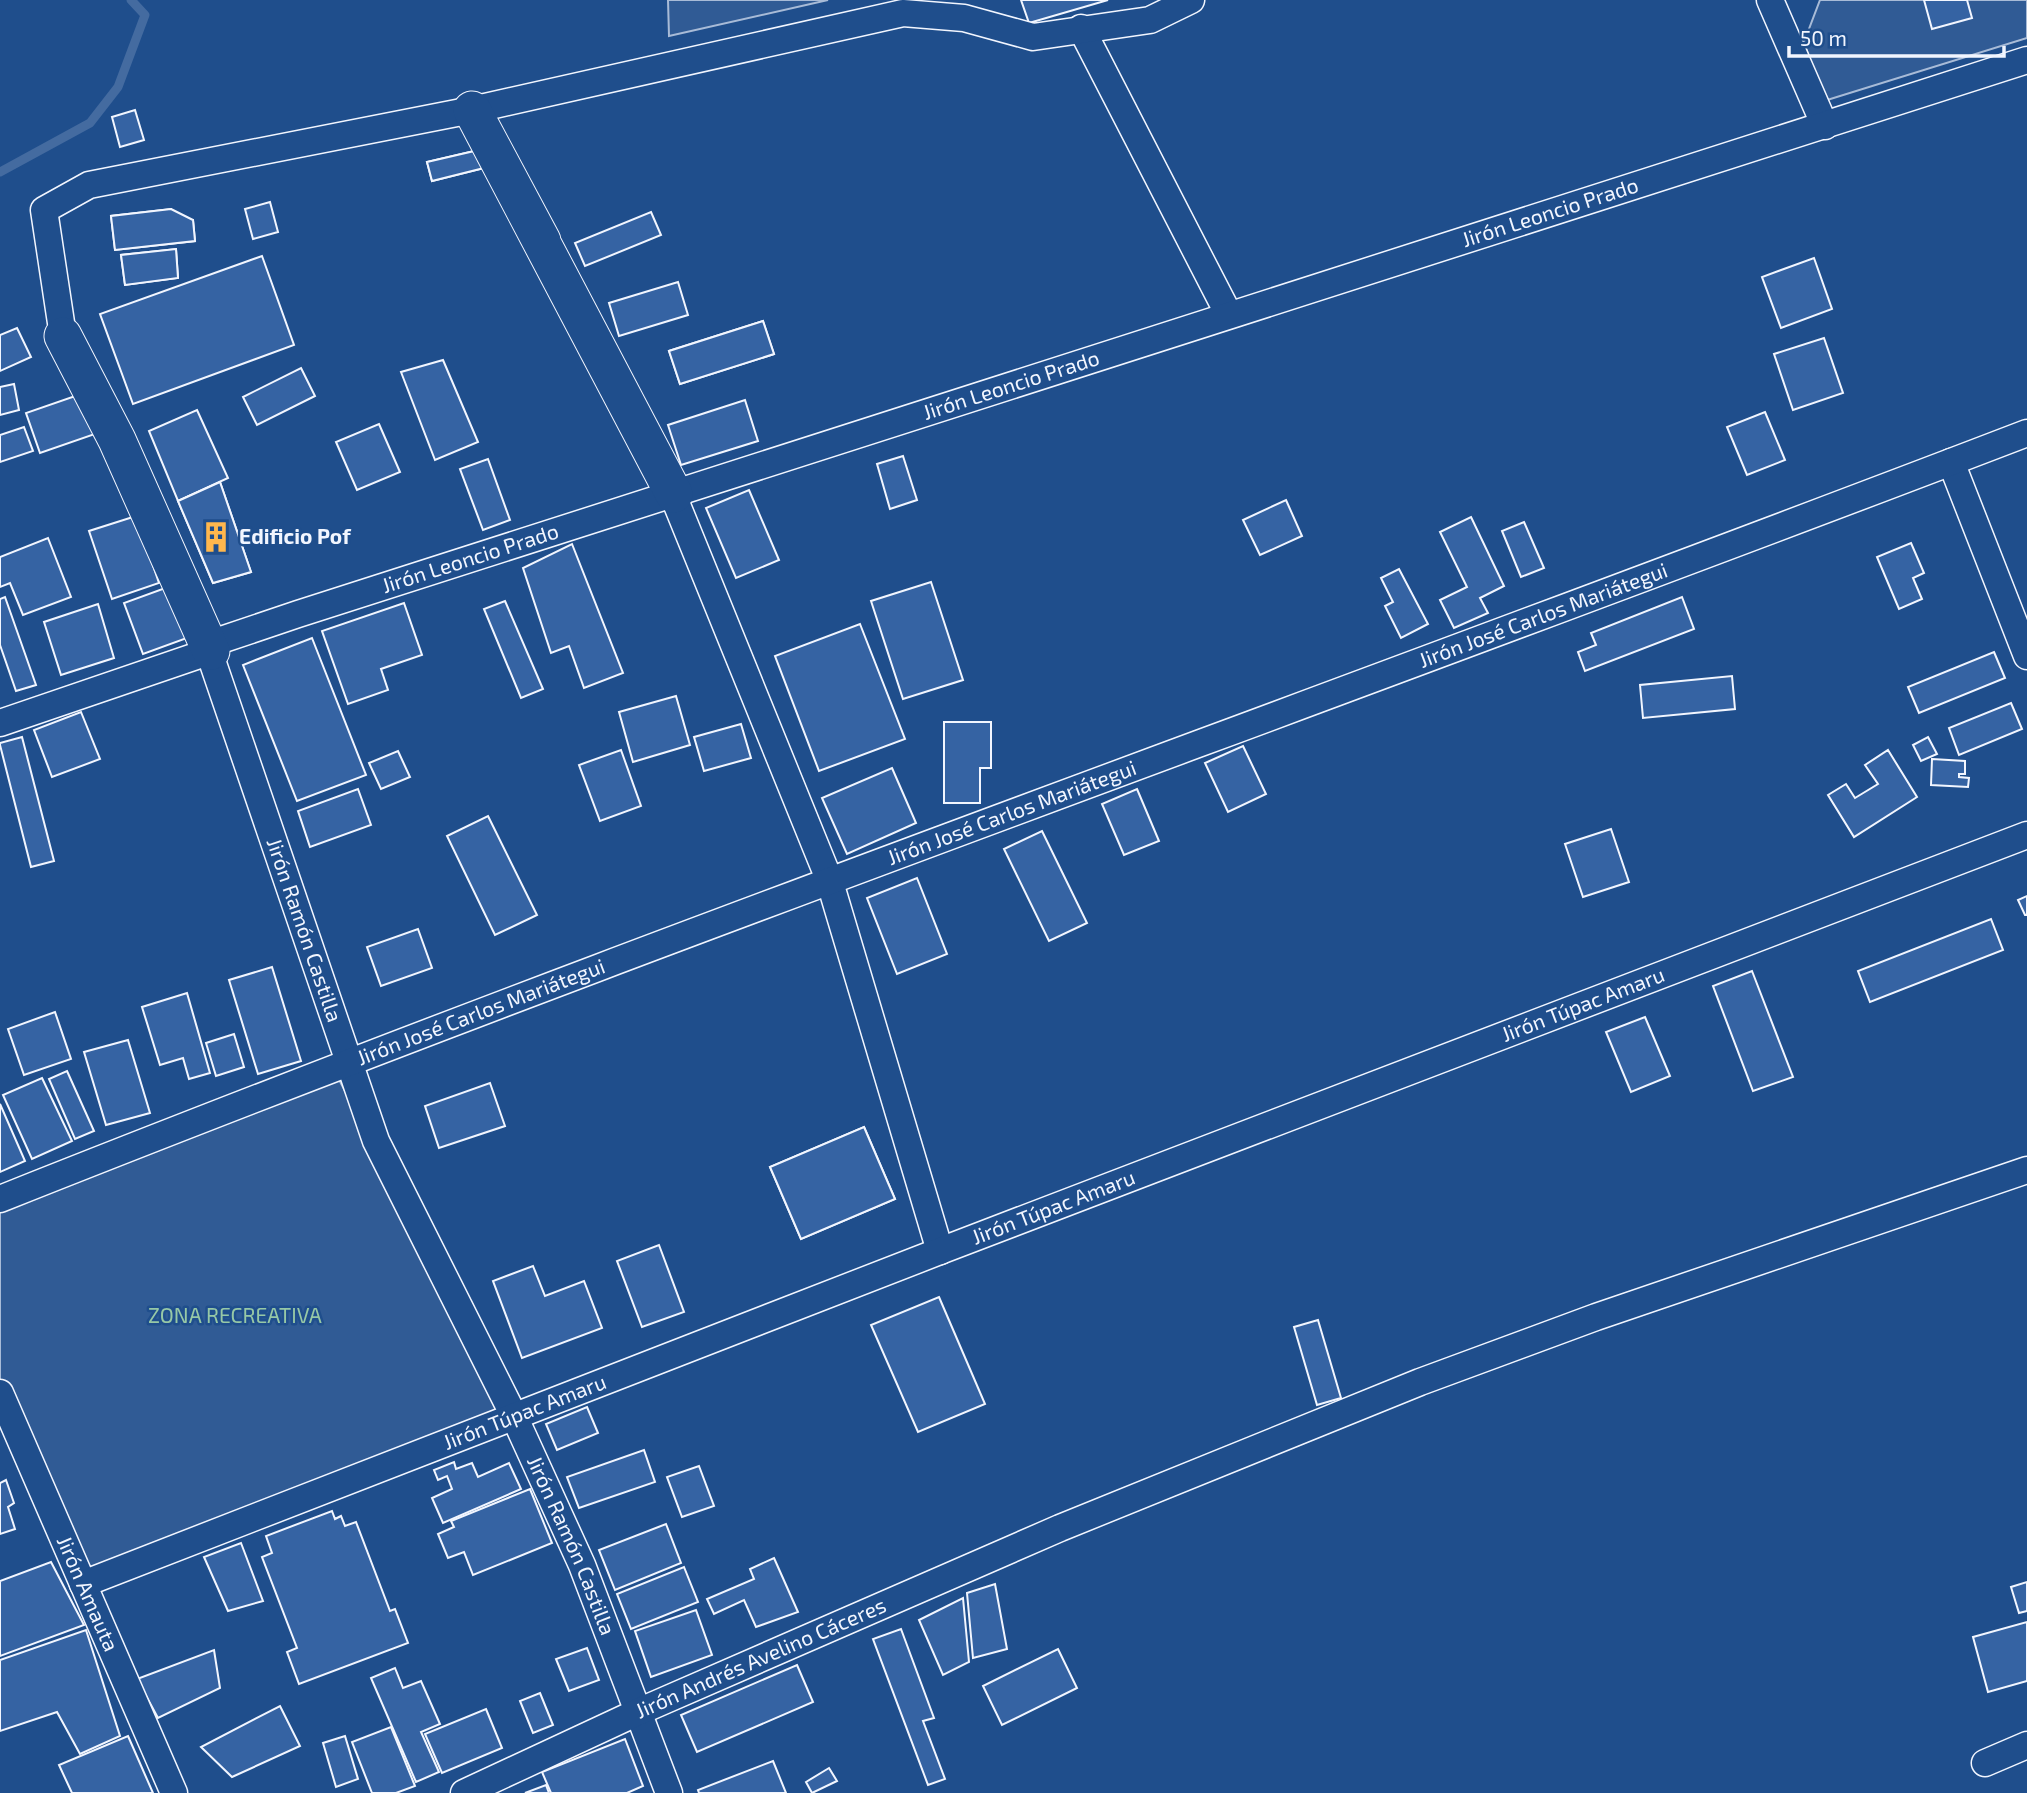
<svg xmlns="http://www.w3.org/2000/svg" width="2027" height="1793" font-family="'Exo 2',sans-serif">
<rect width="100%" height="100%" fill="#1f4e8c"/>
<!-- green -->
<g fill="#305b95" stroke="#a8bbd7" stroke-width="2">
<path d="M 668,0 L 828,0 L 669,36 Z"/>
<path d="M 1820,0 L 2027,0 L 2027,38 L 1824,101 L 1804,42 Z"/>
<path d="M 333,1068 L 514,1416 L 83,1584 L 0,1393 L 0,1199 Z"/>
</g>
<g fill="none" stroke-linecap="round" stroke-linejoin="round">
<!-- stream -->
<path stroke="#446ba0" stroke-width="9" d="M 0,172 L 90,123 L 118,87 L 145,15 L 131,0"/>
</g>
<!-- building -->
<g fill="#3563a3" stroke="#f2f6ff" stroke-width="2">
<path d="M 1021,0 L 1108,0 L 1029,23 Z"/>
<path d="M 1924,0 L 1967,0 L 1972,18 L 1932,29 Z"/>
<path d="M 135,110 L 144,140 L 120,147 L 112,117 Z"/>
<path d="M 483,149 L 488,167 L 432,181 L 427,162 Z"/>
<path d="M 483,149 L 488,167 L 432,181 L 427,162 Z"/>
<path d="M 270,202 L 278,232 L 253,239 L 245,209 Z"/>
<path d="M 171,209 L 173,222 L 193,220 L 195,241 L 115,250 L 111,216 Z"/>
<path d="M 171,209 L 193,220 L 195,241 L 115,250 L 111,216 Z"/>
<path d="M 651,212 L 661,235 L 585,266 L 575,243 Z"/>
<path d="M 176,249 L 178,278 L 125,285 L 121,255 Z"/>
<path d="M 176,249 L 178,278 L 125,285 L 121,255 Z"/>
<path d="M 262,256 L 294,345 L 133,404 L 100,314 Z"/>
<path d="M 1814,258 L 1832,309 L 1781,328 L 1762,277 Z"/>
<path d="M 678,282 L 688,315 L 619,336 L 609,303 Z"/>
<path d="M 763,321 L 774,354 L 680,384 L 669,351 Z"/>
<path d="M 763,321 L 774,354 L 680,384 L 669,351 Z"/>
<path d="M 17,328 L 31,357 L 0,371 L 0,335 Z"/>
<path d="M 1824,338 L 1843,393 L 1793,410 L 1774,354 Z"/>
<path d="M 443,360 L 478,442 L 435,460 L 401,372 Z"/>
<path d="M 301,368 L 315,396 L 257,425 L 243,397 Z"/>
<path d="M 14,384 L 19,410 L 0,415 L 0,387 Z"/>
<path d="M 81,394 L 95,434 L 40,453 L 26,413 Z"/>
<path d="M 745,400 L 758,441 L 681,465 L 668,425 Z"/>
<path d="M 197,410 L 228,478 L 178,501 L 149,431 Z"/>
<path d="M 1765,412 L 1785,460 L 1747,475 L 1727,427 Z"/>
<path d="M 379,424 L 400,472 L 357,490 L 336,442 Z"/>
<path d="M 24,427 L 33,451 L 0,462 L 0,435 Z"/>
<path d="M 903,456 L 917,500 L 890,509 L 877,464 Z"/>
<path d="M 488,459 L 510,520 L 483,530 L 460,469 Z"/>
<path d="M 220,482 L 251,572 L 213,583 L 178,501 Z"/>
<path d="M 220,482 L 251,572 L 213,583 L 178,501 Z"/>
<path d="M 749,490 L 779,560 L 736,578 L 706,508 Z"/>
<path d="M 1286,500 L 1302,536 L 1260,555 L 1243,520 Z"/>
<path d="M 136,516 L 159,583 L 112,599 L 89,531 Z"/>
<path d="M 1471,517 L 1504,586 L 1480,598 L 1488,613 L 1454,628 L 1440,600 L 1467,587 L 1440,532 Z"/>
<path d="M 1524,522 L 1544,568 L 1521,577 L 1502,531 Z"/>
<path d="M 48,538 L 71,597 L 23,615 L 10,583 L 0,587 L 0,557 Z"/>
<path d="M 1911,543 L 1924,573 L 1913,578 L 1922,599 L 1899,609 L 1877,557 Z"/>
<path d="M 572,544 L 623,673 L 584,688 L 569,646 L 551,653 L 523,568 Z"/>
<path d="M 1399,569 L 1428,624 L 1401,638 L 1385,606 L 1393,602 L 1381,578 Z"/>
<path d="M 931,582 L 963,680 L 903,699 L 871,601 Z"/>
<path d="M 168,587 L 187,638 L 143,654 L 124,603 Z"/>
<path d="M 5,597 L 36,685 L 16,691 L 0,645 L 0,599 Z"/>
<path d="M 1682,597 L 1694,629 L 1585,671 L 1578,652 L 1596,645 L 1591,633 Z"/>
<path d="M 505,601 L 543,689 L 521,698 L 484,609 Z"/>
<path d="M 404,603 L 422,655 L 381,669 L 388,690 L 348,704 L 322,631 Z"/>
<path d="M 98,604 L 114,658 L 61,675 L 44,622 Z"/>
<path d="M 860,624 L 905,739 L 819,771 L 775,656 Z"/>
<path d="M 312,638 L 366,775 L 297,801 L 243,665 Z"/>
<path d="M 1994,652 L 2005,678 L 1919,713 L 1908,687 Z"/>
<path d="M 1732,676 L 1735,709 L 1643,718 L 1640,685 Z"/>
<path d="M 676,696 L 690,745 L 633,762 L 619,712 Z"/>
<path d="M 2011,703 L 2022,729 L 1959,755 L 1949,728 Z"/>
<path d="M 81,712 L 100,759 L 52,777 L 34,730 Z"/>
<path d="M 944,722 L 991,722 L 991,768 L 980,768 L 980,803 L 944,803 Z"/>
<path d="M 741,724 L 751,758 L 704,771 L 694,737 Z"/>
<path d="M 22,737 L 54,861 L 31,867 L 0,745 L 0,743 Z"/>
<path d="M 1928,737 L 1937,754 L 1921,761 L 1913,745 Z"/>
<path d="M 1243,746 L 1266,794 L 1228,812 L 1205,763 Z"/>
<path d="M 621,750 L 641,806 L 600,821 L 579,765 Z"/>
<path d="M 1888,750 L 1917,797 L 1854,837 L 1828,795 L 1846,784 L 1855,798 L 1878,784 L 1865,765 Z"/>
<path d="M 398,751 L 410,777 L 381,789 L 369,763 Z"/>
<path d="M 1932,759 L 1965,761 L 1965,774 L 1959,774 L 1959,777 L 1969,778 L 1968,787 L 1931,785 Z"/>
<path d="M 892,768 L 916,823 L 847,854 L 822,798 Z"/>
<path d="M 358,789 L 371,825 L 310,847 L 298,811 Z"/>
<path d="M 1137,789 L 1159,841 L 1124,855 L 1102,804 Z"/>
<path d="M 488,816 L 537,915 L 495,935 L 447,836 Z"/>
<path d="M 1611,829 L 1629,882 L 1583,897 L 1565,844 Z"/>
<path d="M 1042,831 L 1087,923 L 1049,941 L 1004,849 Z"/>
<path d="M 917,878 L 947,954 L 897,974 L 867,898 Z"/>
<path d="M 2027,896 L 2027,915 L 2025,915 L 2018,900 Z"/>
<path d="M 1991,919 L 2003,950 L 1870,1002 L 1858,971 Z"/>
<path d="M 418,929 L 432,968 L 381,986 L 367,947 Z"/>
<path d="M 272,967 L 301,1061 L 258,1074 L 229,980 Z"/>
<path d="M 1752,971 L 1793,1077 L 1753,1091 L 1713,986 Z"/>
<path d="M 187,993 L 210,1073 L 189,1079 L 183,1058 L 160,1065 L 142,1007 Z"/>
<path d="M 55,1012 L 71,1059 L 24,1075 L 8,1029 Z"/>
<path d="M 1645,1017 L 1670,1076 L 1631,1092 L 1606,1032 Z"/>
<path d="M 234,1034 L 244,1067 L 216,1076 L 206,1043 Z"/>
<path d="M 128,1040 L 150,1113 L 106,1125 L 84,1052 Z"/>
<path d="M 67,1071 L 94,1131 L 75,1139 L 49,1079 Z"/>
<path d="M 42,1078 L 72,1141 L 32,1159 L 3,1095 Z"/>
<path d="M 490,1083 L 505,1126 L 439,1148 L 425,1106 Z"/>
<path d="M 0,1104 L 25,1161 L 0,1172 Z"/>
<path d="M 864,1127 L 895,1199 L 801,1239 L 770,1167 Z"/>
<path d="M 864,1127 L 895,1199 L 801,1239 L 770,1167 Z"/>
<path d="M 659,1245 L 684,1312 L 642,1327 L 617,1261 Z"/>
<path d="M 533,1266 L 545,1296 L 584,1281 L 602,1328 L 522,1358 L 493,1281 Z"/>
<path d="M 939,1297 L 985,1404 L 918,1432 L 871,1325 Z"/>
<path d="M 1318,1320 L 1341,1398 L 1317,1405 L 1294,1327 Z"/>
<path d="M 587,1407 L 598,1433 L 557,1450 L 546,1424 Z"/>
<path d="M 644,1450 L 655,1482 L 579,1508 L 567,1477 Z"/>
<path d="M 454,1462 L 456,1469 L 472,1463 L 478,1477 L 509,1463 L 521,1489 L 443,1523 L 432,1498 L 452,1489 L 447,1476 L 438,1480 L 434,1470 Z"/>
<path d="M 699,1466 L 714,1506 L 682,1517 L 667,1477 Z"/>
<path d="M 6,1480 L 14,1503 L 8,1507 L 15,1529 L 0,1534 L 0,1483 Z"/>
<path d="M 530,1489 L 552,1543 L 473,1575 L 464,1552 L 448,1558 L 438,1534 L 454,1527 L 451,1521 Z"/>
<path d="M 332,1511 L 335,1519 L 341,1516 L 345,1526 L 356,1522 L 390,1611 L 395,1609 L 408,1643 L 299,1684 L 287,1652 L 297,1648 L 262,1557 L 272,1553 L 266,1536 Z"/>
<path d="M 666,1524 L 681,1563 L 615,1590 L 599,1550 Z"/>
<path d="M 241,1543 L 263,1601 L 228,1611 L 204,1557 Z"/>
<path d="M 774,1558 L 798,1612 L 756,1627 L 744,1600 L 714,1614 L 707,1599 L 754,1579 L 750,1569 Z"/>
<path d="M 51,1562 L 84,1625 L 0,1656 L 0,1581 Z"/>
<path d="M 684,1567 L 698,1602 L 631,1629 L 617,1594 Z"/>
<path d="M 2027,1582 L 2027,1611 L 2019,1613 L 2011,1587 Z"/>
<path d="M 995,1584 L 1007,1649 L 973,1658 L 967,1593 Z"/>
<path d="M 963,1598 L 969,1662 L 943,1675 L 919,1620 Z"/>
<path d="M 696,1610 L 712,1655 L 651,1677 L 635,1631 Z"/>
<path d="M 2027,1622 L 2027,1681 L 1988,1692 L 1973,1637 Z"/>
<path d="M 901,1629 L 934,1718 L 923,1721 L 945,1779 L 928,1785 L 873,1639 Z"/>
<path d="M 86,1630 L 120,1736 L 80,1754 L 57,1712 L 0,1731 L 0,1660 Z"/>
<path d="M 587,1648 L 599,1680 L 569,1691 L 556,1659 Z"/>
<path d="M 1058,1649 L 1077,1688 L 1002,1725 L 983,1686 Z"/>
<path d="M 214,1650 L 220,1688 L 158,1718 L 137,1679 Z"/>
<path d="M 797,1665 L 813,1702 L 697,1752 L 681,1715 Z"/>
<path d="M 395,1668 L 403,1688 L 421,1681 L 440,1724 L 421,1732 L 439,1772 L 416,1782 L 371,1678 Z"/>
<path d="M 540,1693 L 553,1725 L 533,1733 L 520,1701 Z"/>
<path d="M 280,1706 L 300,1746 L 232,1777 L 201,1747 Z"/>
<path d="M 486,1709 L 502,1748 L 442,1773 L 425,1734 Z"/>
<path d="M 391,1727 L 415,1786 L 396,1793 L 372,1793 L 352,1742 Z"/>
<path d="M 128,1736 L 153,1793 L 72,1793 L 59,1765 Z"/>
<path d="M 345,1736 L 358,1779 L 336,1787 L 323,1743 Z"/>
<path d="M 625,1739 L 643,1786 L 627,1793 L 551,1793 L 542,1772 Z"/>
<path d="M 773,1761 L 786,1793 L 699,1793 L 698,1790 Z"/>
<path d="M 829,1768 L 837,1781 L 812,1793 L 806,1782 Z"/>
<path d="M 546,1785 L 549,1793 L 525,1793 Z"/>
</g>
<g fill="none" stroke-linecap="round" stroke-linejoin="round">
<defs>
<g id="street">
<path d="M 1770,0 L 1825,126"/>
<path d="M 1081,28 L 1229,315"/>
<path d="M 71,352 L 63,336 L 44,210 L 89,185 L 472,110 L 903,13 L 964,18 L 1033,37 L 1150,20 L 1191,0"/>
<path d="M 1951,462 L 2027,656"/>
<path d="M 666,478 L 829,879 L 940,1251"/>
<path id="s1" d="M 203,634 L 376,1141 L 514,1416 L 582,1565 L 669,1793"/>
<path id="s2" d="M 0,723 L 211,651 L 221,640 L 298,614 L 2027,60"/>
<path id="s3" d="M 0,1199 C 671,932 1352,692 2027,433"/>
<path id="s4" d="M 0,1393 L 174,1793"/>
<path id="s5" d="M 83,1584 L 940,1251 L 2027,835"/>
<path d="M 1985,1763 L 2027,1745"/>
<path id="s6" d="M 464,1793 L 638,1712 L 1060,1528 L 1420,1382 L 1596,1317 L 2027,1170"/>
</g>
<g id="secondary">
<path d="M 542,241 L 472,110 L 674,494"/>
<path d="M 63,336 L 117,440 L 211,651"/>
</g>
</defs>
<!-- street casing -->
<use href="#street" stroke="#f2f6ff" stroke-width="29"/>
<!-- secondary casing -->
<use href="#secondary" stroke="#f2f6ff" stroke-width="39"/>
<!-- street -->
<use href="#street" stroke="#1f4e8c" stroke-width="26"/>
<!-- secondary -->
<use href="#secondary" stroke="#1f4e8c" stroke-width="37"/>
</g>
<!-- icons -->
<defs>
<symbol id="building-bare" viewBox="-9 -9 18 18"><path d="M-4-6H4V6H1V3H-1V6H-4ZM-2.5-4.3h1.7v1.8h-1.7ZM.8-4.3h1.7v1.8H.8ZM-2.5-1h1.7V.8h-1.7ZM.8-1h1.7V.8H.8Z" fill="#ffb74d" stroke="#1f4e8c" stroke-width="2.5" paint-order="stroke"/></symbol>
</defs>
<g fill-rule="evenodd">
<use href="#building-bare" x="194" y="515" width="44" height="44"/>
</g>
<g text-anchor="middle" stroke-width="5" stroke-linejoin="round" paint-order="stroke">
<!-- street labels -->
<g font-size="21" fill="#f2f6ff" stroke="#1f4e8c">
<text dy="7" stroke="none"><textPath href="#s2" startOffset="1634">Jirón Leoncio Prado</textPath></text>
<text dy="7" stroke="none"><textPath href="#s2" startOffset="1068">Jirón Leoncio Prado</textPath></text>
<text dy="7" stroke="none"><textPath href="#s2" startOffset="500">Jirón Leoncio Prado</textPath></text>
<text dy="7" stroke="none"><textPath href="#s3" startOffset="1650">Jirón José Carlos Mariátegui</textPath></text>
<text dy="7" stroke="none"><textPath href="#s3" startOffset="1083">Jirón José Carlos Mariátegui</textPath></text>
<text dy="7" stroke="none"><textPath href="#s1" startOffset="313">Jirón Ramón Castilla</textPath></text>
<text dy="7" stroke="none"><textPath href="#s5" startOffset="1608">Jirón Túpac Amaru</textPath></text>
<text dy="7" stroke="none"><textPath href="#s3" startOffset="516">Jirón José Carlos Mariátegui</textPath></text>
<text dy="7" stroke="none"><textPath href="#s5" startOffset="1041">Jirón Túpac Amaru</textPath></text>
<text dy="7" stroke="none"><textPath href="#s5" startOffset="474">Jirón Túpac Amaru</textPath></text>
<text dy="7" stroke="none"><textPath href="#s1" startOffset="985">Jirón Ramón Castilla</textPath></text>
<text dy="7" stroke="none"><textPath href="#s4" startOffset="219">Jirón Amauta</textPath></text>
<text dy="7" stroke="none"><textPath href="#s6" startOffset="326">Jirón Andrés Avelino Cáceres</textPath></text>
</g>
<!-- poi labels -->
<g font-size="21" font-weight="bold" fill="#f2f6ff" stroke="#1f4e8c" text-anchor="start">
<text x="239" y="544">Edificio Pof</text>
</g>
<!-- park labels -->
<g font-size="21" fill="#97c8a6" stroke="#1f4e8c">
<text x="235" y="1323">ZONA RECREATIVA</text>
</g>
</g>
<!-- scale -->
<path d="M1789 46v10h215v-10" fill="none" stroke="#f2f6ff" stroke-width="3.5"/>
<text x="1800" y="46" font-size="21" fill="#f2f6ff" stroke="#1f4e8c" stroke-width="5" paint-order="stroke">50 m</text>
</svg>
